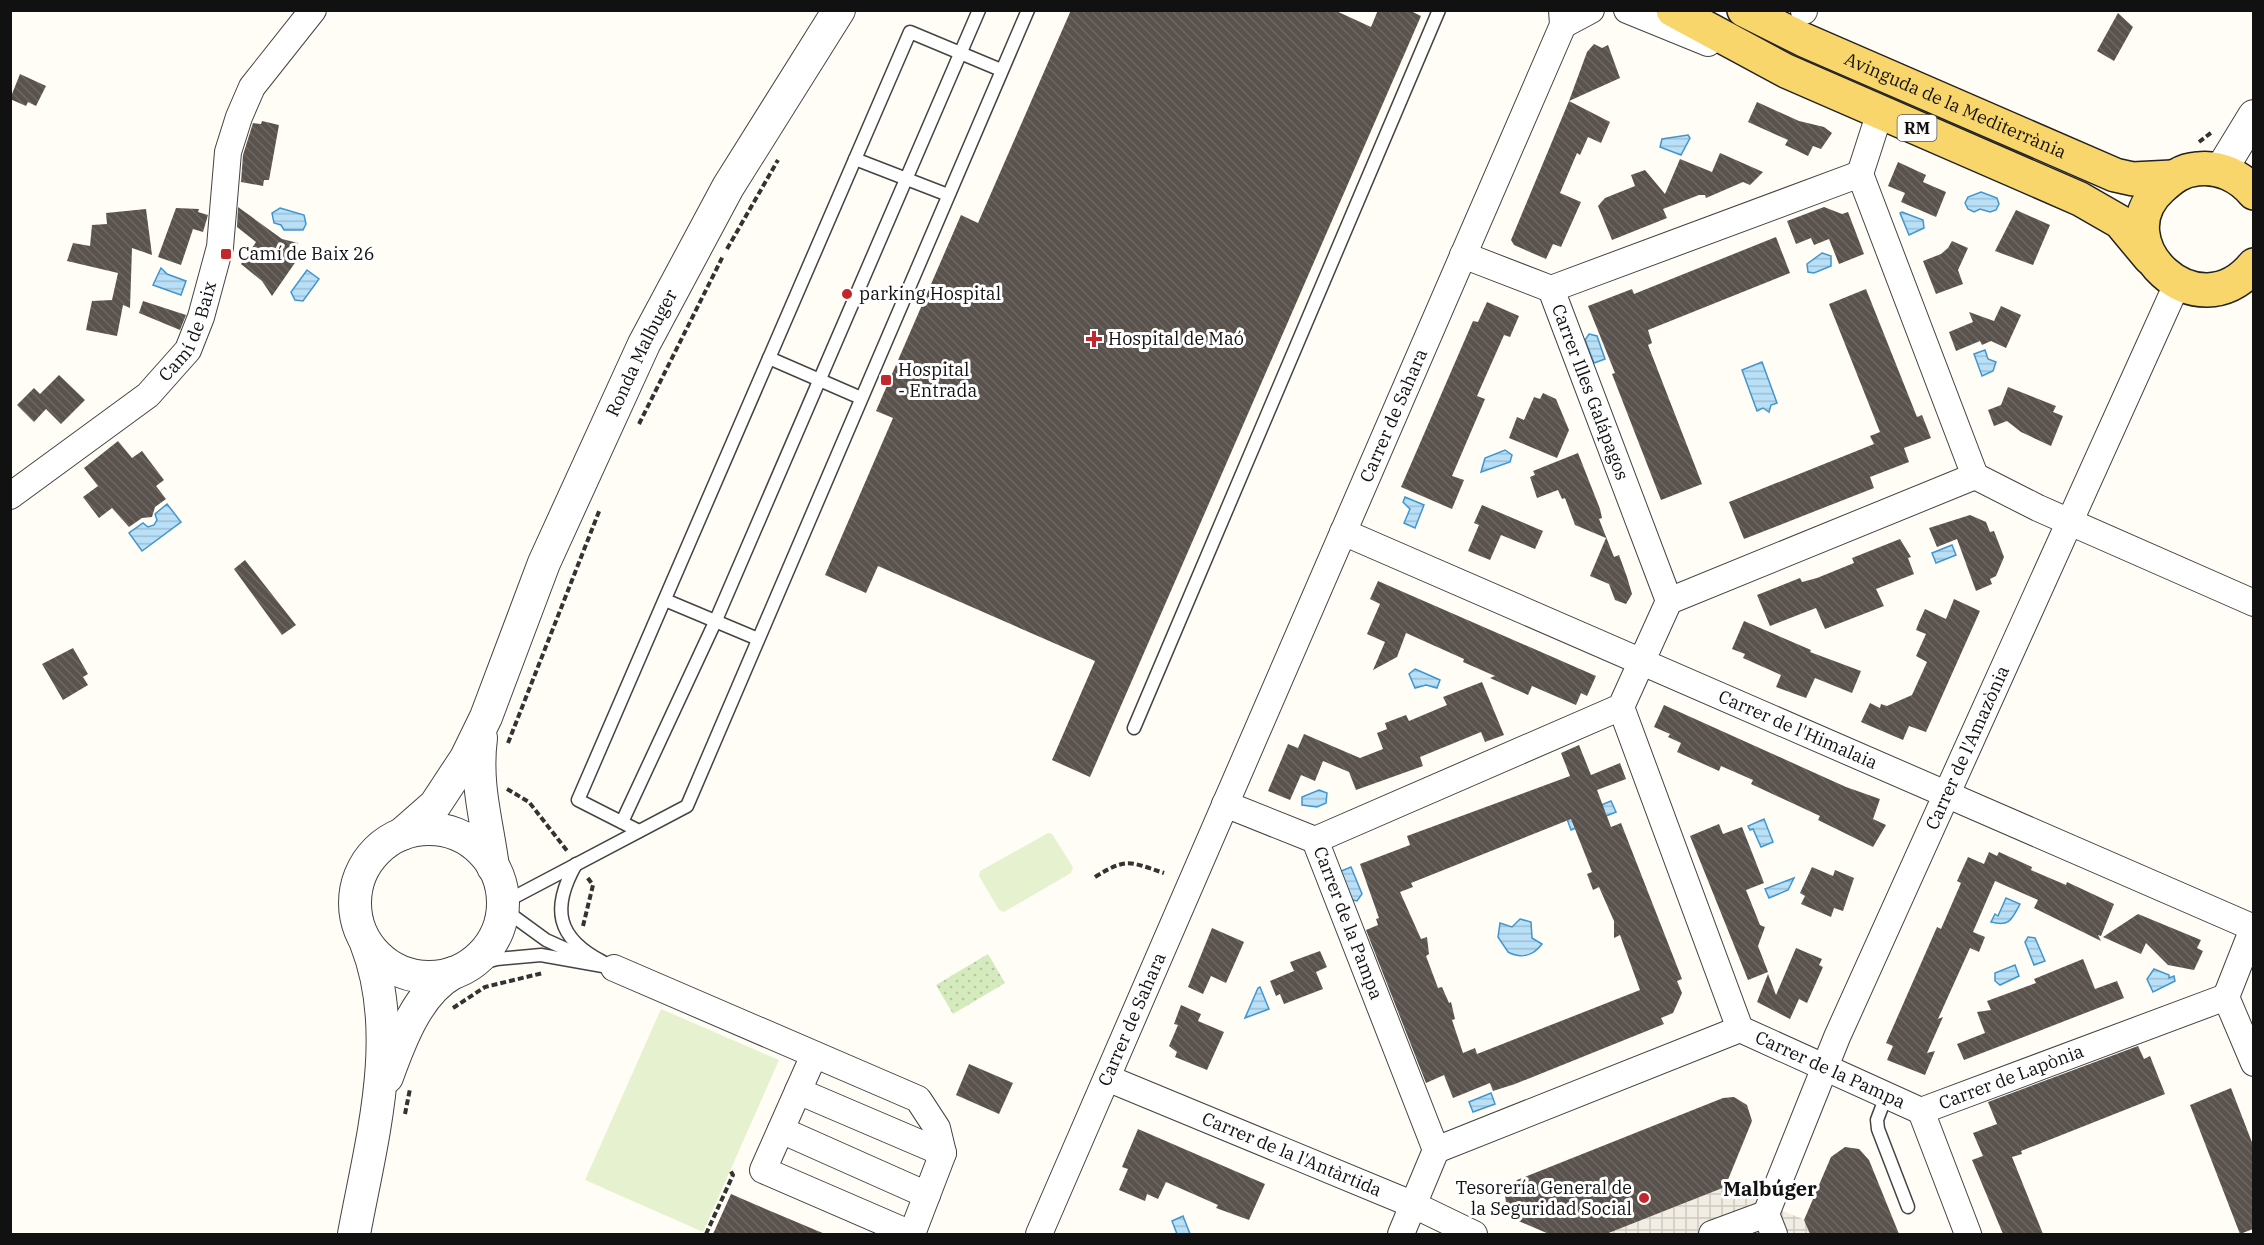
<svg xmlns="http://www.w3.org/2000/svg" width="2264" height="1245" font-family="'IBM Plex Serif',serif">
<defs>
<pattern id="park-dots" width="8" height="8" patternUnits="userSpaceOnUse" patternTransform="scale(1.5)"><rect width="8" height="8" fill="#d5ebbd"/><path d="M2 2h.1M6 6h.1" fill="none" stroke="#b6c8a1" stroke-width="1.8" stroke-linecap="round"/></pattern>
<pattern id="plaza-grid" width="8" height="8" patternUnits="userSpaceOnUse" patternTransform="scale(1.5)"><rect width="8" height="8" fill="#f1ede2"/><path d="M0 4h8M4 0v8" fill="none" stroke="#cecac1"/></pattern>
<pattern id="water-rules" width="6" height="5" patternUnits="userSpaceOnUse" patternTransform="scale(1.5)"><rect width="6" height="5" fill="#b9e0f7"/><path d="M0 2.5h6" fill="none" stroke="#9ebfd3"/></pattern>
<pattern id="building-back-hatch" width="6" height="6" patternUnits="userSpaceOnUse" patternTransform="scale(1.5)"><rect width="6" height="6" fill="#5a524d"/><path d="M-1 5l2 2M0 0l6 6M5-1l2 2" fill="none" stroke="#6d6662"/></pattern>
</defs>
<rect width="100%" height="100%" fill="#fffdf5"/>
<!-- park -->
<path fill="url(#park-dots)" d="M 988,954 L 1005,983 L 953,1014 L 936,985 Z"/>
<!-- pitch -->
<g fill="#e6f2cf">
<path d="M 1048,833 L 1052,834 L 1073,867 L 1071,873 L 1004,912 L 999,910 L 979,876 L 980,871 Z"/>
<path d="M 661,1009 L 779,1060 L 703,1232 L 585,1180 Z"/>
</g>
<!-- plaza -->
<path fill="url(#plaza-grid)" d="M 1725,1187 L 1805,1220 L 1810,1234 L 1606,1234 Z"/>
<!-- water -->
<g fill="url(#water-rules)" stroke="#3f96cf" stroke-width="1.5">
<path d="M 1688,135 L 1690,138 L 1681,155 L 1660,147 L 1662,139 Z"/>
<path d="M 1981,192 L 1997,198 L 1999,204 L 1996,210 L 1990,212 L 1980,209 L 1974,212 L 1968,209 L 1965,203 L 1968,197 Z"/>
<path d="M 280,208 L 304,215 L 306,224 L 303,230 L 284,230 L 281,225 L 274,223 L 272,213 Z"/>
<path d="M 1902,212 L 1923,220 L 1924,228 L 1909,235 L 1900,213 Z"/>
<path d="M 1822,253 L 1831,256 L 1831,266 L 1814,273 L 1808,272 L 1807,264 Z"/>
<path d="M 161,268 L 167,274 L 186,281 L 181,295 L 153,285 Z"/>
<path d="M 307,270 L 319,279 L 303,301 L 295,300 L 291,292 Z"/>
<path d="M 1589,334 L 1597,336 L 1605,359 L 1594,363 L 1585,340 Z"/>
<path d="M 1985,350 L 1988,359 L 1996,362 L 1993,371 L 1982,376 L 1974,354 Z"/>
<path d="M 1762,362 L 1777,403 L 1771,405 L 1769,412 L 1763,408 L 1757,411 L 1742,370 Z"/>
<path d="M 1505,450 L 1512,455 L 1510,462 L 1481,472 L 1485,458 Z"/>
<path d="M 1405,497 L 1424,505 L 1415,528 L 1404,523 L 1410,509 L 1403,502 Z"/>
<path d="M 167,504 L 181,522 L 142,551 L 129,533 L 143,523 L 148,527 L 154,525 L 157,520 L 155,514 Z"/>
<path d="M 1952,545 L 1956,555 L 1936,563 L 1932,553 Z"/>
<path d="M 1415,669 L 1440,680 L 1437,688 L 1426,685 L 1415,688 L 1409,674 Z"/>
<path d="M 1319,790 L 1327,793 L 1326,803 L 1317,807 L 1302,805 L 1302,797 Z"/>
<path d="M 1611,801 L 1616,812 L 1571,830 L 1567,819 Z"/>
<path d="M 1764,819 L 1773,842 L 1761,847 L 1753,829 L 1750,830 L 1748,826 Z"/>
<path d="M 1351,867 L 1362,894 L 1357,901 L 1349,899 L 1339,872 Z"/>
<path d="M 1794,878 L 1788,890 L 1769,898 L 1765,889 Z"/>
<path d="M 2006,898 L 2020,904 C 2012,919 2010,927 1991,922 L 1995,914 L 1998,916 Z"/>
<path d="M 1520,919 L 1531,922 L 1532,938 L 1542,944 C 1533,956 1521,959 1508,952 L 1498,937 L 1500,923 L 1512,927 Z"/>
<path d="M 2028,937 L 2035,938 L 2045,961 L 2034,965 L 2025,942 Z"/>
<path d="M 2015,965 L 2019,976 L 2000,985 L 1995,981 L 1995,973 Z"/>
<path d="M 2154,969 L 2169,975 L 2169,978 L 2174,976 L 2175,981 L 2153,992 L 2147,979 Z"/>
<path d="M 1260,987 L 1269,1009 L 1245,1018 L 1258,988 Z"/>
<path d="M 1491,1093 L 1495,1104 L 1473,1112 L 1469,1102 Z"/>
<path d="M 1183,1216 L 1190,1234 L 1177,1234 L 1172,1221 Z"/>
</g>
<!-- building -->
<g fill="url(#building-back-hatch)" fill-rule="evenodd">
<path d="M 1071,10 L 1334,10 L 1371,27 L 1378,10 L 1409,10 L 1421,16 L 1090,777 L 1052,760 L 1095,661 L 878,566 L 866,593 L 825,575 L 893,418 L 876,411 L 961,215 L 978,223 Z"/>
<path d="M 2118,13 L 2133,27 L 2114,61 L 2097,51 Z"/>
<path d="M 1594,44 L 1602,48 L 1608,45 L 1620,78 L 1569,101 L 1587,52 Z"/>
<path d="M 20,74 L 46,86 L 36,106 L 28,102 L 26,106 L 10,99 Z"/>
<path d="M 1569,101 L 1610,122 L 1601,143 L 1588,137 L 1580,155 L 1577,153 L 1560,193 L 1581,202 L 1561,247 L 1553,244 L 1546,259 L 1514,245 L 1511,240 Z"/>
<path d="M 1757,102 L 1799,121 L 1824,127 L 1832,133 L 1821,149 L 1813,146 L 1808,156 L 1785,145 L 1788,140 L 1748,122 Z"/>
<path d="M 262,121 L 279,125 L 269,180 L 264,180 L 263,186 L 241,182 L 243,155 L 253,123 L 261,124 Z"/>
<path d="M 1720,153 L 1763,172 L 1750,185 L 1743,182 L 1706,198 L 1705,195 L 1699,195 L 1663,209 L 1667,218 L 1612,240 L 1598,206 L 1605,198 L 1635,186 L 1631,175 L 1645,170 L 1665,194 L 1680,159 L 1712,172 Z"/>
<path d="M 1898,162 L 1926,175 L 1923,182 L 1946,192 L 1936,217 L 1901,202 L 1905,193 L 1888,186 Z"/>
<path d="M 238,207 L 282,239 L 298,243 L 295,256 L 299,257 L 272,296 L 262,281 L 241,264 L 256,242 L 237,227 Z"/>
<path d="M 1824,207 L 1842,214 L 1848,212 L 1864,254 L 1839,264 L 1829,239 L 1814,245 L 1811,238 L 1796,244 L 1787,221 Z"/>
<path d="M 176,208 L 199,209 L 198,212 L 208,215 L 203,232 L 193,229 L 181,265 L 158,257 Z"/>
<path d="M 146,209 L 152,255 L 132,248 L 130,308 L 123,305 L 117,336 L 86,330 L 92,301 L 112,300 L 118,273 L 67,261 L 73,243 L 90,246 L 92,225 L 107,224 L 106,213 Z"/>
<path d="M 2016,210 L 2050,225 L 2033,265 L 1995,251 Z"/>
<path d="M 1776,237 L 1790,273 L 1648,330 L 1652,343 L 1648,345 L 1702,484 L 1661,500 L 1612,374 L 1615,373 L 1588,306 L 1632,289 L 1634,294 Z"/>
<path d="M 1952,241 L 1968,248 L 1958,270 L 1963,284 L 1936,294 L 1923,261 L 1941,254 L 1948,248 Z"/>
<path d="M 1866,289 L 1917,417 L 1922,415 L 1931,438 L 1904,448 L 1909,462 L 1870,477 L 1874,488 L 1744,539 L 1729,502 L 1874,444 L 1870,436 L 1880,432 L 1829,304 Z"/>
<path d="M 143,301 L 186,315 L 180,330 L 139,313 Z"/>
<path d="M 1487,302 L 1519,316 L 1510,337 L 1504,335 L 1477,396 L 1485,399 L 1452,476 L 1464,480 L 1452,509 L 1401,487 L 1473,321 L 1478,322 Z"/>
<path d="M 2001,306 L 2021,315 L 2006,348 L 1991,341 L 1982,345 L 1980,341 L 1956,351 L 1949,332 L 1973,322 L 1969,312 L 1994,321 Z"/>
<path d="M 59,375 L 85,400 L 61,424 L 46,409 L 34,422 L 17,405 L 34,388 L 40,394 Z"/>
<path d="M 2008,387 L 2056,406 L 2053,412 L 2063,416 L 2051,446 L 2021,432 L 2007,421 L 1994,426 L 1988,410 L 2001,405 Z"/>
<path d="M 1543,393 L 1556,399 L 1569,430 L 1557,458 L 1509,438 L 1517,417 L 1524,420 L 1534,397 L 1540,399 Z"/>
<path d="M 118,441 L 132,458 L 142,451 L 164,480 L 156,486 L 166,499 L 155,507 L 152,517 L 142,518 L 129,527 L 112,508 L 99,518 L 83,497 L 98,486 L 84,468 Z"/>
<path d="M 1578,453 L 1600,509 L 1602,518 L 1599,519 L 1614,557 L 1619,555 L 1627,577 L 1632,594 L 1626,604 L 1615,600 L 1609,584 L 1590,576 L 1606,538 L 1575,525 L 1565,498 L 1562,499 L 1558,490 L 1537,498 L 1530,477 L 1535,475 L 1533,471 Z"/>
<path d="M 1482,505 L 1543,531 L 1535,549 L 1501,535 L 1490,560 L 1468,551 L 1479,525 L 1474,523 Z"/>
<path d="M 1970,515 L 1986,522 L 1990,532 L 1994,531 L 2004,557 L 1996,576 L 1990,579 L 1992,584 L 1976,591 L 1957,539 L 1937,547 L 1929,528 Z"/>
<path d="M 1900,539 L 1911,557 L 1908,558 L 1914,574 L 1876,589 L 1884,606 L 1825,629 L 1816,608 L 1770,626 L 1757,595 L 1800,578 L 1802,582 L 1817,578 L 1854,563 L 1852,558 Z"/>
<path d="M 245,560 L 296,625 L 282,635 L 234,569 Z"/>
<path d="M 1378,581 L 1596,676 L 1587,696 L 1581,693 L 1576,705 L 1532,686 L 1528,695 L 1490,678 L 1495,676 L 1463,662 L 1464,659 L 1406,633 L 1397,657 L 1373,670 L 1385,642 L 1367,634 L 1380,604 L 1370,599 Z"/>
<path d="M 1954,599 L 1980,611 L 1926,732 L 1909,726 L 1903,740 L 1861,722 L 1870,703 L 1880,708 L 1881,704 L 1887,706 L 1912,695 L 1927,662 L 1916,656 L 1926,634 L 1916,630 L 1919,622 L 1925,609 L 1946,619 Z"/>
<path d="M 1744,621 L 1811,650 L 1810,652 L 1861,671 L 1852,693 L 1815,678 L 1806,698 L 1776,687 L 1781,675 L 1743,658 L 1745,654 L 1732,649 Z"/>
<path d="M 73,648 L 88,674 L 83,677 L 88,685 L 63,700 L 42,664 Z"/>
<path d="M 1482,682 L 1504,735 L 1485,742 L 1481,732 L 1420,757 L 1423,766 L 1356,790 L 1349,772 L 1323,761 L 1315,781 L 1301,775 L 1290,800 L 1268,791 L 1288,744 L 1298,748 L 1304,734 L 1360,758 L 1383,749 L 1377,733 L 1387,729 L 1385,723 L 1406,715 L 1409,721 L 1447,705 L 1443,697 Z"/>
<path d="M 1664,705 L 1846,787 L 1880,799 L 1873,819 L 1886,825 L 1873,847 L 1818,820 L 1820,816 L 1751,784 L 1753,780 L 1721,766 L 1719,771 L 1677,752 L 1681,743 L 1668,737 L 1670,734 L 1654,727 Z"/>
<path d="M 1579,745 L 1591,775 L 1620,763 L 1626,779 L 1597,790 L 1611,827 L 1621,823 L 1682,979 L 1677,981 L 1682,993 L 1673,1013 L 1661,1018 L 1664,1024 L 1515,1084 L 1493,1091 L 1490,1083 L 1453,1098 L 1444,1075 L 1426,1083 L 1366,930 L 1378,925 L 1376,919 L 1379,918 L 1360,864 L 1410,845 L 1407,836 L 1570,776 L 1561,753 ZM 1571,819 L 1592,872 L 1587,874 L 1593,890 L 1599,887 L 1614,921 L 1614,938 L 1620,935 L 1640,990 L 1477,1054 L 1475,1048 L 1463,1053 L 1452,1020 L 1455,1019 L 1451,1002 L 1449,1003 L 1442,987 L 1438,988 L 1426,956 L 1429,954 L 1427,937 L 1421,939 L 1400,892 L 1413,887 L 1411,883 Z"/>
<path d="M 1719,824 L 1723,834 L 1742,827 L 1764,883 L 1746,890 L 1760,925 L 1765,927 L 1758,946 L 1768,972 L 1748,980 L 1690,836 Z"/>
<path d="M 1989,852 L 1997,856 L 1999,852 L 2032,867 L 2031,870 L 2066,885 L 2067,882 L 2114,904 L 2101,936 L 2098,935 L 2101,941 L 2034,908 L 2038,900 L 1995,881 L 1973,932 L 1985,937 L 1979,952 L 1970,948 L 1938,1019 L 1943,1017 L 1927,1053 L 1935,1051 L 1925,1075 L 1887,1060 L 1893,1046 L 1886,1043 L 1937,927 L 1941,929 L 1961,883 L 1957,881 L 1968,857 L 1984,864 Z"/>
<path d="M 1812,867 L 1833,876 L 1835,870 L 1854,878 L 1843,911 L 1834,908 L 1831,917 L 1801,904 L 1805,896 L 1800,893 Z"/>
<path d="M 2138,914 L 2201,940 L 2197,948 L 2203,951 L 2194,970 L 2168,965 L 2146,943 L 2141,954 L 2103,937 Z"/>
<path d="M 1212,928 L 1244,942 L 1226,983 L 1211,976 L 1203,994 L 1188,987 Z"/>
<path d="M 1796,948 L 1822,959 L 1819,965 L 1823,967 L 1807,1003 L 1799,999 L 1790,1019 L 1757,1002 L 1768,974 L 1776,995 Z"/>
<path d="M 1320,951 L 1327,967 L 1316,972 L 1323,989 L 1284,1004 L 1280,994 L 1276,996 L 1270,981 L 1294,971 L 1290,962 Z"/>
<path d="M 2083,959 L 2095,989 L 2117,981 L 2124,998 L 1964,1060 L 1957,1044 L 1985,1033 L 1977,1012 L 1991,1010 L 1987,1001 L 2036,983 L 2034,979 Z"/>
<path d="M 1181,1005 L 1201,1014 L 1198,1021 L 1224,1032 L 1207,1070 L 1175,1057 L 1177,1052 L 1169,1046 L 1178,1025 L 1174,1024 Z"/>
<path d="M 2138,1046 L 2144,1059 L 2150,1056 L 2165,1094 L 2021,1151 L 2022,1154 L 2012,1157 L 2043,1234 L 2003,1234 L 1972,1160 L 1983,1156 L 1973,1133 L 1997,1124 L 1988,1102 Z"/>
<path d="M 969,1064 L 1013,1083 L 999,1114 L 956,1095 Z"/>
<path d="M 2231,1088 L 2253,1145 L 2253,1229 L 2240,1234 L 2190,1105 Z"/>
<path d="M 1734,1097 L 1747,1105 L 1752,1121 L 1725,1187 L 1606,1234 L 1549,1234 L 1514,1219 L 1507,1210 L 1505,1195 L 1517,1180 L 1723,1098 Z"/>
<path d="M 1138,1129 L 1265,1184 L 1249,1220 L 1216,1208 L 1218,1205 L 1166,1182 L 1158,1199 L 1147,1194 L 1145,1201 L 1119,1190 L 1128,1169 L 1122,1167 Z"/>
<path d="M 1845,1147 L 1859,1149 L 1869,1160 L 1899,1234 L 1810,1234 L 1804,1220 L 1831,1157 Z"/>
<path d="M 731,1194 L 754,1204 L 825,1234 L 713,1234 Z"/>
</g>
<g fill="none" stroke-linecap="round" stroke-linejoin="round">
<defs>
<g id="service">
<path d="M 855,159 L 948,195"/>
<path d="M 769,358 L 861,398"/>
<path d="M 665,600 L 758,639"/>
<path d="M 1134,728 L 1439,10"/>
<path d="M 622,822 L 716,620 L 979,10"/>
<path d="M 639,831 L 578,800 L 910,32 L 1001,70"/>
<path d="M 576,864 C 551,908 556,938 603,962"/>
<path d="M 503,903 L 687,806 L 1028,10"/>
<path d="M 502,908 L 546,940 L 577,954"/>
<path d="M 467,967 L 497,959 L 541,955 L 614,968"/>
<path d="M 1886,1096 L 1877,1120 L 1878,1129 L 1908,1207"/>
</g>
<g id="minor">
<path d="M 1627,10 L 1708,43"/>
<path d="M 1804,11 L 1804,10"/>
<path d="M 1563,25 L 1591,10"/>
<path d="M 1860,174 L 1880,112"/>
<path d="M 1463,255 L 1551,289"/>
<path d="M 1975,476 L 2038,508 L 2254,603"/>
<path id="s1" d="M 10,496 L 148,395 L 188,350 L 201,317 L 220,247 L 228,152 L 239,117 L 252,87 L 313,10"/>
<path id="s2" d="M 1343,532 L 2254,928"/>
<path id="s3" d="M 1621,707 L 1740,1029 L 1436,1150 L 1315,840 L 1621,707 L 1669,601 L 1975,476 L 1860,174 L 1551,289 L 1669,601"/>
<path d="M 1225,804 L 1315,840"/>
<path d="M 2254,926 L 2226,997 L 2254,1063"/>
<path d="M 614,968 L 918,1099 L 937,1128 L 943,1153 L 912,1234"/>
<path id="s4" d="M 1740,1029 L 1921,1111"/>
<path d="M 814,1055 L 763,1170 L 911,1234"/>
<path id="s5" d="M 1107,1078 L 1414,1205 L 1474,1234"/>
<path d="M 798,1091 L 943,1153"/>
<path d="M 781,1130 L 927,1195"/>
<path id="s6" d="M 1766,1214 L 1837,1037 L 2177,284"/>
<path d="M 1766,1214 L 1774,1234"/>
<path id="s7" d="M 1039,1234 L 1563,25 L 1562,10"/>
<path d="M 1401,1234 L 1436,1150"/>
<path d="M 1712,1234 L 1766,1214"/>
<path id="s8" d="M 1968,1234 L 1921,1111 L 2226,997"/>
</g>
<g id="tertiary">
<path d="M 2221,170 L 2254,116"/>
<path d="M 481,738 C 475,785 487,821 493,867"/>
<circle cx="429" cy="903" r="74"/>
<path id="s9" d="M 402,834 L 435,805 L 466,758 L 486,717 L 544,563 L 644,344 L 728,187 L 839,10"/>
<path d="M 387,1077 C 400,1041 418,992 453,973"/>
<path d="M 354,1234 C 371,1142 402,1034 366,943"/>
</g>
<g id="primary">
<path d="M 1673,10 L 1786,71 L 2080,199 L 2120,222 L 2150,258"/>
<path id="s10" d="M 1744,10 L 1804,40 L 2115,175 L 2133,179 L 2172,177"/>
<path d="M 2254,193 C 2240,176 2219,166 2197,169 C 2182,170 2172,178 2161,188 C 2102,241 2197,335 2254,265"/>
</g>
</defs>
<!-- service casing -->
<use href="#service" stroke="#444" stroke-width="15"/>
<!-- minor casing -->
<use href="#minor" stroke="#444" stroke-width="28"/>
<!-- tertiary casing -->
<use href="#tertiary" stroke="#444" stroke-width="34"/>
<!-- primary casing -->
<use href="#primary" stroke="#222" stroke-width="36"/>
<!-- path -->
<g stroke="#333" stroke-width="4" stroke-dasharray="6 3" stroke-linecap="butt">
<path d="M 2199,142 L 2212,132"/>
<path d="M 727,249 L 778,160"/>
<path d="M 639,424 L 723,256"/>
<path d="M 508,743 L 600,509"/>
<path d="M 507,789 L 529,802 L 568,852"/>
<path d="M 1095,877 C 1127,857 1130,862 1164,873"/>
<path d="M 583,926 L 593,885 L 587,877"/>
<path d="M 453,1008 L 485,987 L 543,973"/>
<path d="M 405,1114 L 410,1089"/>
<path d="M 706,1234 L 733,1175 L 730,1170"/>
</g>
<!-- service -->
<use href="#service" stroke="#fff" stroke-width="12"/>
<!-- minor -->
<use href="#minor" stroke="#fff" stroke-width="26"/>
<!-- tertiary -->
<use href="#tertiary" stroke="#fff" stroke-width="32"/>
<!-- primary -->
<use href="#primary" stroke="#f9d66b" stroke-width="33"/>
</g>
<!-- markers -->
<g fill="#c4262e" stroke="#fff" stroke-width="2">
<rect x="220" y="248" width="12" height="12" rx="3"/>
<circle cx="847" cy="294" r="6"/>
<path d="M1091 330h6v6h6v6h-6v6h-6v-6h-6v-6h6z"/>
<rect x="880" y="374" width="12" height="12" rx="3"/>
<circle cx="1644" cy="1198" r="6"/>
</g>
<g text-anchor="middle" stroke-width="6" stroke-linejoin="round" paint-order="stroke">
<!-- shield labels -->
<rect fill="#fff" stroke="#585858" stroke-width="1.5" x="1897.5" y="115" width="39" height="26" rx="4.5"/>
<g font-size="16" font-weight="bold" fill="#111">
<text x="1917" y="134">RM</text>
</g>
<!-- street labels -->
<g font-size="18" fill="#111" stroke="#fff">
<text dy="6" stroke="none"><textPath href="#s10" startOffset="232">Avinguda de la Mediterrània</textPath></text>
<text dy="6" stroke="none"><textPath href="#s1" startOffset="248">Camí de Baix</textPath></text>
<text dy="6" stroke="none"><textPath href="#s9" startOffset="542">Ronda Malbuger</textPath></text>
<text dy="6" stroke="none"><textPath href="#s3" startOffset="2547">Carrer Illes Galápagos</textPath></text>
<text dy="6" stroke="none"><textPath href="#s7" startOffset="892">Carrer de Sahara</textPath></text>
<text dy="6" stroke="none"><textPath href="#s2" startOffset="496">Carrer de l'Himalaia</textPath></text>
<text dy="6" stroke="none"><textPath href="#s6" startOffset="508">Carrer de l'Amazònia</textPath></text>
<text transform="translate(1348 923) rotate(69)" y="6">Carrer de la Pampa</text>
<text dy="6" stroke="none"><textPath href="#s7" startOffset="234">Carrer de Sahara</textPath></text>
<text dy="6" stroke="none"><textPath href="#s4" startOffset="99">Carrer de la Pampa</textPath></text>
<text dy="6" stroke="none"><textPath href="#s8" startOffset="228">Carrer de Lapònia</textPath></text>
<text dy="6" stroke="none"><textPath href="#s5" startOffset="200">Carrer de la l'Antàrtida</textPath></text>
</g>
<!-- poi labels -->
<g font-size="18" fill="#111" stroke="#fff" text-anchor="start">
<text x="238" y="260">Camí de Baix 26</text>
<text x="859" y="300">parking Hospital</text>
<text x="1108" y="345">Hospital de Maó</text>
<text x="898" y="376">Hospital<tspan x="898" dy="21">- Entrada</tspan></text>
<text x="1632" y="1194" text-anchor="end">Tesorería General de<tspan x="1632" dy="21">la Seguridad Social</tspan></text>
</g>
<!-- neighbourhood labels -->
<g font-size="20" font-weight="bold" fill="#111" stroke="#fff">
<text x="1770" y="1196">Malbúger</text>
</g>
</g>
<!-- border -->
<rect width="2264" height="1245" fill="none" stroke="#111111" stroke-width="24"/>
</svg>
